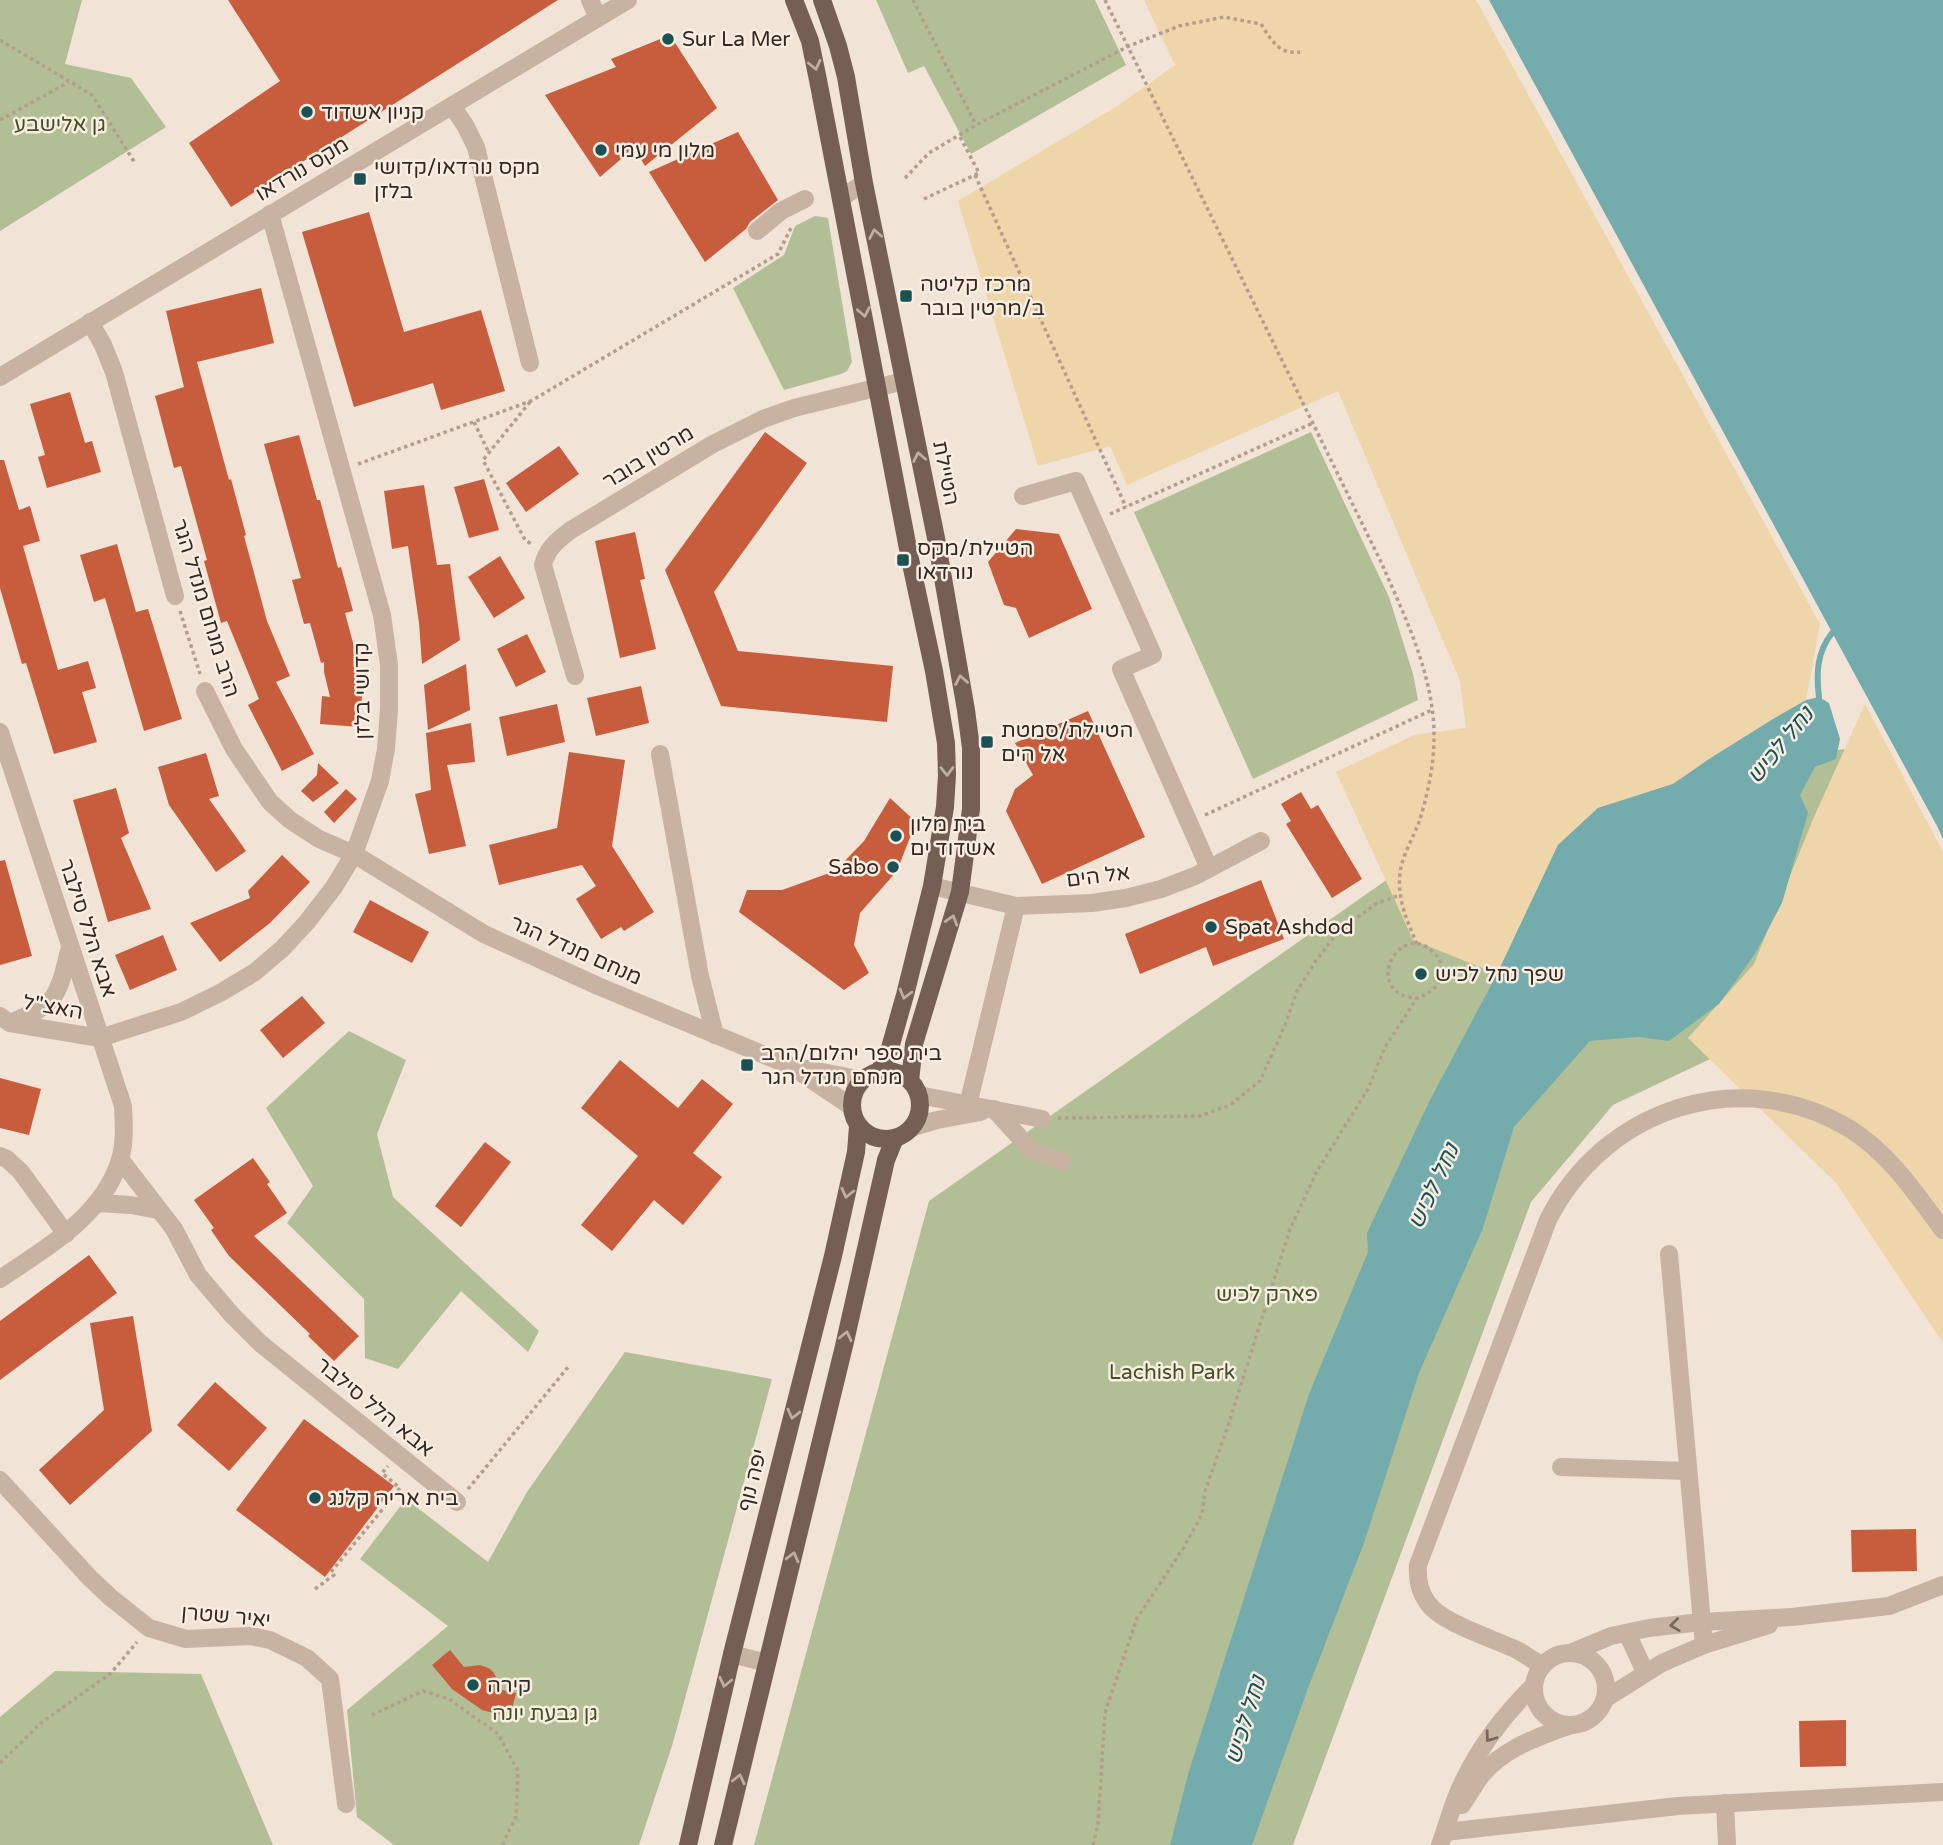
<svg xmlns="http://www.w3.org/2000/svg" width="1943" height="1845" font-family="'Varela Round',Heebo,sans-serif">
<rect width="100%" height="100%" fill="#f1e3d5"/>
<!-- green -->
<g fill="#b2bf96">
<path d="M 0,0 L 82,0 L 65,64 L 131,78 L 166,127 L 0,231 Z"/>
<path d="M 876,0 L 1095,0 L 1126,65 L 971,154 L 924,66 L 908,73 Z"/>
<path d="M 815,216 L 828,218 L 852,362 L 847,371 L 841,374 L 784,390 L 733,288 L 784,255 L 795,226 Z"/>
<path d="M 1311,432 L 1389,597 L 1413,674 L 1418,700 L 1253,779 L 1134,512 Z"/>
<path d="M 1844,749 L 1907,966 L 1613,1105 L 1531,1202 L 1293,1845 L 754,1845 L 929,1201 L 1479,815 Z"/>
<path d="M 349,1031 L 406,1060 L 377,1134 L 393,1197 L 539,1331 L 528,1352 L 461,1291 L 398,1369 L 365,1358 L 364,1299 L 287,1223 L 313,1186 L 266,1108 Z"/>
<path d="M 625,1352 L 772,1379 L 672,1746 L 639,1845 L 394,1845 L 357,1817 L 347,1710 L 448,1626 L 360,1559 L 406,1499 L 488,1562 L 527,1492 Z"/>
<path d="M 55,1671 L 201,1674 L 273,1845 L 0,1845 L 0,1717 Z"/>
</g>
<!-- sand -->
<g fill="#eed6aa">
<path d="M 1144,0 L 1476,0 L 1820,624 L 1806,700 L 1709,759 L 1673,784 L 1598,808 L 1558,845 L 1497,974 L 1413,940 L 1336,772 L 1414,735 L 1466,728 L 1460,681 L 1338,391 L 1127,485 L 1110,446 L 1038,466 L 958,201 L 1119,105 L 1175,65 Z"/>
<path d="M 1865,704 L 1943,852 L 1943,1343 L 1836,1183 L 1688,1038 L 1754,964 L 1814,817 Z"/>
</g>
<!-- water -->
<g fill="#74acae">
<path d="M 1489,0 L 1943,0 L 1943,839 L 1937,826 Z"/>
<path d="M 1819,697 L 1829,703 L 1840,739 L 1836,759 L 1815,767 L 1800,795 L 1808,813 L 1782,903 L 1755,954 L 1719,1004 L 1669,1041 L 1638,1037 L 1590,1041 L 1514,1127 L 1483,1228 L 1419,1373 L 1364,1543 L 1307,1691 L 1252,1845 L 1170,1845 L 1189,1771 L 1309,1394 L 1368,1252 L 1367,1233 L 1430,1100 L 1497,974 L 1558,845 L 1598,808 L 1673,784 L 1709,759 L 1773,719 L 1806,700 Z"/>
</g>
<g fill="none" stroke-linecap="round" stroke-linejoin="round">
<!-- stream -->
<path stroke="#74acae" stroke-width="6" d="M 1819,697 C 1816,673 1817,652 1832,633"/>
</g>
<!-- building -->
<g fill="#c75d3d">
<path d="M 228,0 L 558,0 L 231,207 L 189,143 L 280,81 Z"/>
<path d="M 670,35 L 717,108 L 645,166 L 634,148 L 600,177 L 545,95 L 616,67 L 611,59 Z"/>
<path d="M 738,132 L 778,200 L 750,222 L 746,229 L 705,262 L 649,172 Z"/>
<path d="M 369,212 L 404,332 L 481,310 L 505,391 L 441,410 L 433,383 L 354,407 L 302,232 Z"/>
<path d="M 261,288 L 274,343 L 197,362 L 229,480 L 231,479 L 246,535 L 244,536 L 267,621 L 290,676 L 276,682 L 314,754 L 282,771 L 248,705 L 259,699 L 227,621 L 221,623 L 204,561 L 207,560 L 181,466 L 174,468 L 155,396 L 184,387 L 166,311 Z"/>
<path d="M 70,392 L 85,443 L 92,441 L 101,472 L 47,488 L 38,457 L 45,455 L 30,404 Z"/>
<path d="M 765,432 L 807,463 L 714,592 L 738,651 L 893,666 L 887,722 L 721,706 L 665,570 Z"/>
<path d="M 299,435 L 317,500 L 320,500 L 338,568 L 341,567 L 353,611 L 345,613 L 363,680 L 360,727 L 320,724 L 322,696 L 330,697 L 324,672 L 324,662 L 321,663 L 310,623 L 304,624 L 292,580 L 301,578 L 264,444 Z"/>
<path d="M 559,446 L 579,474 L 526,512 L 506,483 Z"/>
<path d="M 0,460 L 4,460 L 19,510 L 30,506 L 40,541 L 23,546 L 58,670 L 88,661 L 96,688 L 82,692 L 97,742 L 54,754 L 26,663 L 22,664 L 0,588 Z"/>
<path d="M 484,479 L 499,530 L 469,538 L 454,487 Z"/>
<path d="M 424,485 L 437,565 L 450,564 L 460,640 L 422,664 L 419,623 L 408,546 L 392,549 L 384,491 Z"/>
<path d="M 1016,529 L 1059,534 L 1092,609 L 1029,638 L 1016,608 L 1004,605 L 988,562 Z"/>
<path d="M 635,532 L 645,579 L 640,580 L 656,649 L 620,658 L 595,541 Z"/>
<path d="M 117,544 L 136,612 L 148,609 L 182,719 L 144,731 L 105,598 L 94,602 L 80,555 Z"/>
<path d="M 500,556 L 525,598 L 494,618 L 468,577 Z"/>
<path d="M 527,634 L 546,672 L 516,687 L 497,649 Z"/>
<path d="M 466,664 L 470,710 L 428,730 L 424,685 Z"/>
<path d="M 641,686 L 649,723 L 596,736 L 587,698 Z"/>
<path d="M 557,704 L 565,742 L 507,756 L 499,717 Z"/>
<path d="M 1088,711 L 1145,837 L 1042,884 L 1006,811 L 1015,789 L 1033,775 L 1015,743 Z"/>
<path d="M 471,723 L 475,762 L 447,765 L 466,846 L 429,854 L 415,794 L 431,790 L 426,733 Z"/>
<path d="M 569,752 L 625,760 L 612,846 L 654,912 L 624,931 L 621,927 L 601,939 L 576,899 L 596,886 L 582,865 L 499,885 L 489,845 L 557,828 Z"/>
<path d="M 206,753 L 219,796 L 209,799 L 246,851 L 216,872 L 169,805 L 158,767 Z"/>
<path d="M 318,763 L 339,783 L 313,802 L 301,791 L 317,775 Z"/>
<path d="M 116,788 L 129,833 L 121,838 L 151,909 L 108,922 L 73,800 Z"/>
<path d="M 346,789 L 357,799 L 334,823 L 324,812 Z"/>
<path d="M 1301,792 L 1311,809 L 1318,805 L 1362,879 L 1332,898 L 1286,824 L 1291,821 L 1281,804 Z"/>
<path d="M 890,798 L 916,822 L 897,871 L 860,913 L 854,945 L 869,973 L 844,990 L 739,912 L 747,890 L 782,890 L 835,871 L 864,841 Z"/>
<path d="M 282,855 L 310,882 L 270,923 L 220,962 L 190,923 L 250,898 L 248,891 Z"/>
<path d="M 5,860 L 32,956 L 0,965 L 0,861 Z"/>
<path d="M 1261,880 L 1284,939 L 1213,966 L 1206,947 L 1140,974 L 1125,934 Z"/>
<path d="M 370,900 L 429,932 L 412,963 L 353,932 Z"/>
<path d="M 163,935 L 177,970 L 130,990 L 115,955 Z"/>
<path d="M 302,996 L 325,1023 L 283,1058 L 260,1030 Z"/>
<path d="M 620,1060 L 678,1108 L 702,1079 L 733,1104 L 693,1153 L 722,1177 L 683,1225 L 654,1200 L 612,1251 L 581,1225 L 638,1156 L 581,1108 Z"/>
<path d="M 0,1078 L 41,1089 L 29,1135 L 0,1128 Z"/>
<path d="M 485,1142 L 511,1162 L 461,1227 L 435,1206 Z"/>
<path d="M 253,1158 L 270,1182 L 267,1184 L 287,1213 L 254,1236 L 359,1336 L 334,1361 L 308,1336 L 310,1334 L 229,1256 L 211,1230 L 214,1228 L 194,1200 Z"/>
<path d="M 89,1255 L 117,1293 L 0,1380 L 0,1321 Z"/>
<path d="M 133,1316 L 152,1431 L 70,1505 L 39,1470 L 104,1410 L 90,1323 Z"/>
<path d="M 215,1382 L 267,1428 L 229,1471 L 177,1425 Z"/>
<path d="M 304,1419 L 394,1486 L 325,1577 L 236,1510 Z"/>
<path d="M 1916,1529 L 1917,1571 L 1852,1572 L 1851,1530 Z"/>
<path d="M 450,1650 L 464,1667 L 480,1665 L 489,1668 L 494,1673 L 502,1690 L 516,1693 L 510,1717 L 482,1710 L 452,1689 L 432,1665 Z"/>
<path d="M 1846,1720 L 1846,1766 L 1800,1767 L 1799,1721 Z"/>
</g>
<g fill="none" stroke-linecap="round" stroke-linejoin="round">
<!-- path -->
<g stroke="#b49d8c" stroke-width="3.5" stroke-dasharray="3.5 3.5" stroke-linecap="butt">
<path d="M 913,0 L 976,125"/>
<path d="M 1105,0 L 1381,562 C 1405,617 1435,677 1434,739 C 1434,765 1427,798 1419,822 C 1413,838 1402,856 1400,873 C 1397,899 1407,921 1417,944"/>
<path d="M 0,40 L 92,95 L 135,163"/>
<path d="M 0,120 L 69,82"/>
<path d="M 975,175 L 1126,507"/>
<path d="M 905,178 L 929,153 L 976,125 L 1129,46 L 1179,26 L 1224,17 L 1261,24 C 1271,40 1279,55 1300,52"/>
<path d="M 924,199 L 979,173 L 959,135"/>
<path d="M 530,402 L 483,460 L 525,540 L 533,545"/>
<path d="M 474,422 L 489,453"/>
<path d="M 358,464 L 531,401 L 778,254 L 792,226"/>
<path d="M 1110,514 L 1313,423"/>
<path d="M 180,611 L 200,674"/>
<path d="M 1205,815 L 1432,710"/>
<path d="M 1058,1118 L 1200,1116 L 1230,1105 L 1260,1081 L 1285,1025 L 1297,991 L 1315,962 L 1338,932 L 1377,903 L 1400,895"/>
<path d="M 468,1489 L 569,1366"/>
<path d="M 315,1589 L 334,1575 L 331,1572 L 400,1488 L 382,1473 L 388,1466"/>
<path d="M 372,1715 L 423,1691 L 449,1699 L 498,1734 L 518,1771 L 516,1817 L 502,1845"/>
<path d="M 0,1763 L 41,1723 L 111,1673 L 137,1642"/>
<path d="M 1093,1845 L 1098,1824 L 1105,1713 L 1137,1618 L 1184,1547 L 1202,1514 L 1205,1491 L 1228,1426 L 1290,1229 L 1317,1171 L 1368,1089 L 1385,1047 L 1417,998 C 1437,993 1452,970 1434,953 C 1399,917 1360,995 1417,998"/>
</g>
<!-- minor -->
<g stroke="#c8b3a2" stroke-width="18">
<path d="M 590,0 L 598,18"/>
<path d="M 452,106 L 465,125 L 476,147 L 530,363"/>
<path d="M 841,198 L 864,183"/>
<path d="M 757,231 L 781,211 L 805,199"/>
<path d="M 90,322 L 103,345 L 114,372 L 175,596"/>
<path d="M 0,377 L 628,0"/>
<path d="M 1023,496 L 1076,481 L 1153,655 L 1121,669 L 1209,868"/>
<path d="M 575,676 L 543,565 C 547,548 558,540 571,530 L 713,444 L 763,419 L 794,408 L 904,381"/>
<path d="M 205,691 L 234,749 L 270,802 L 290,820 L 319,839 L 354,854 L 484,934 L 598,986 L 791,1066 L 852,1107"/>
<path d="M 0,732 L 123,1106 C 124,1124 125,1143 120,1160 C 102,1217 46,1248 0,1279"/>
<path d="M 660,754 L 700,976 L 715,1035"/>
<path d="M 932,886 L 1016,906 L 1092,903 L 1126,898 L 1161,889 L 1195,876 L 1261,841"/>
<path d="M 0,1016 L 10,1023 L 100,1038 L 181,1012 L 220,993 L 255,972 L 283,948 L 307,922 L 334,887 L 354,854 L 380,781 L 386,749 L 389,709 L 389,665 L 382,615 L 270,214"/>
<path d="M 10,1023 C 23,1017 40,1011 50,1001 C 62,988 65,964 70,948"/>
<path d="M 797,1067 L 863,1080"/>
<path d="M 919,1095 L 1042,1119"/>
<path d="M 968,1105 L 1016,906"/>
<path d="M 994,1109 L 1031,1150 L 1063,1162"/>
<path d="M 913,1127 L 937,1120 L 981,1112"/>
<path d="M 0,1156 L 7,1159 L 21,1172 L 66,1234"/>
<path d="M 120,1159 L 174,1229 L 198,1275 L 232,1315 L 260,1343 L 457,1502"/>
<path d="M 97,1203 L 131,1205 L 158,1210"/>
<path d="M 1669,1254 L 1704,1645"/>
<path d="M 1561,1467 L 1688,1471"/>
<path d="M 0,1480 L 89,1577 L 110,1597 L 149,1628 L 186,1639 L 250,1636 L 270,1640 L 307,1658 L 330,1679 L 346,1804"/>
<path d="M 1627,1633 L 1645,1672"/>
<path d="M 1570,1653 L 1611,1636 L 1649,1628 L 1701,1622 L 1792,1617 L 1889,1606 L 1943,1585"/>
<circle cx="1570" cy="1689" r="36"/>
<path d="M 732,1654 L 767,1663"/>
<path d="M 1542,1666 C 1535,1661 1527,1656 1519,1651 C 1495,1639 1440,1623 1427,1602 C 1419,1591 1417,1578 1418,1565 L 1548,1220 C 1604,1108 1741,1063 1850,1129 C 1890,1154 1916,1194 1943,1230"/>
<path d="M 1605,1699 L 1662,1663 L 1704,1645 L 1769,1625"/>
<path d="M 1725,1803 L 1727,1845"/>
<path d="M 1462,1805 C 1468,1796 1474,1786 1480,1777 C 1503,1748 1538,1737 1571,1725"/>
<path d="M 1445,1832 L 1678,1806 L 1943,1792"/>
<path d="M 1440,1845 C 1448,1823 1454,1798 1465,1778 C 1482,1743 1507,1712 1534,1685"/>
</g>
<!-- major -->
<g stroke="#755f55" stroke-width="18">
<path d="M 794,0 L 810,41 L 818,80 L 910,559 L 934,671 L 946,743 L 947,775 L 945,807 L 932,886 L 905,995 L 890,1048 L 879,1072"/>
<path d="M 822,0 L 838,46 L 846,77 L 864,183 L 936,538 L 966,710 L 971,748 L 971,809 L 960,892 L 914,1044 L 910,1081"/>
<circle cx="886" cy="1105" r="34"/>
<path d="M 688,1845 L 732,1654 L 833,1256 L 856,1152 L 858,1126"/>
<path d="M 723,1845 L 844,1346 L 886,1160 L 895,1138"/>
</g>
</g>
<!-- one-way arrows -->
<defs><path id="oneway-chevron" d="M-2-3.5L2.5 0L-2 3.5" fill="none" stroke-width="1.6" stroke-linecap="round" stroke-linejoin="round" transform="scale(1.75)"/></defs>
<g stroke="#beaea2">
<use href="#oneway-chevron" transform="translate(815 65) rotate(77)"/>
<use href="#oneway-chevron" transform="translate(875 234) rotate(-101)"/>
<use href="#oneway-chevron" transform="translate(864 312) rotate(79)"/>
<use href="#oneway-chevron" transform="translate(919 457) rotate(-101)"/>
<use href="#oneway-chevron" transform="translate(961 680) rotate(-100)"/>
<use href="#oneway-chevron" transform="translate(947 771) rotate(89)"/>
<use href="#oneway-chevron" transform="translate(952 920) rotate(-73)"/>
<use href="#oneway-chevron" transform="translate(905 994) rotate(105)"/>
<use href="#oneway-chevron" transform="translate(847 1193) rotate(103)"/>
<use href="#oneway-chevron" transform="translate(846 1336) rotate(-77)"/>
<use href="#oneway-chevron" transform="translate(793 1414) rotate(104)"/>
<use href="#oneway-chevron" transform="translate(793 1557) rotate(-76)"/>
<use href="#oneway-chevron" transform="translate(725 1682) rotate(103)"/>
<use href="#oneway-chevron" transform="translate(739 1779) rotate(-77)"/>
</g>
<g stroke="#76675d">
<use href="#oneway-chevron" transform="translate(1675 1625) rotate(173)"/>
<use href="#oneway-chevron" transform="translate(1490 1737) rotate(126)"/>
</g>
<!-- markers -->
<g fill="#1a5154" stroke="#f9eee1" stroke-width="2.5">
<circle cx="668" cy="39" r="7"/>
<circle cx="307" cy="112" r="7"/>
<circle cx="601" cy="150" r="7"/>
<rect x="353" y="172" width="14" height="14" rx="3.5"/>
<rect x="899" y="289" width="14" height="14" rx="3.5"/>
<rect x="896" y="553" width="14" height="14" rx="3.5"/>
<rect x="980" y="735" width="14" height="14" rx="3.5"/>
<circle cx="896" cy="836" r="7"/>
<circle cx="893" cy="867" r="7"/>
<circle cx="1211" cy="927" r="7"/>
<circle cx="1421" cy="974" r="7"/>
<rect x="740" y="1058" width="14" height="14" rx="3.5"/>
<circle cx="315" cy="1498" r="7"/>
<circle cx="473" cy="1685" r="7"/>
</g>
<g text-anchor="middle" stroke-width="5" stroke-linejoin="round" paint-order="stroke">
<!-- poi labels -->
<g font-size="21" fill="#332924" stroke="#f9eee1" text-anchor="start">
<text x="682" y="46">Sur La Mer</text>
<text x="321" y="119">קניון אשדוד</text>
<text x="615" y="157">מלון מי עמי</text>
<text x="374" y="174">מקס נורדאו/קדושי<tspan x="374" dy="24">בלזן</tspan></text>
<text x="920" y="291">מרכז קליטה<tspan x="920" dy="24">ב/מרטין בובר</tspan></text>
<text x="917" y="555">הטיילת/מקס<tspan x="917" dy="24">נורדאו</tspan></text>
<text x="1001" y="737">הטיילת/סמטת<tspan x="1001" dy="24">אל הים</tspan></text>
<text x="910" y="831">בית מלון<tspan x="910" dy="24">אשדוד ים</tspan></text>
<text x="879" y="874" text-anchor="end">Sabo</text>
<text x="1225" y="934">Spat Ashdod</text>
<text x="1435" y="981">שפך נחל לכיש</text>
<text x="761" y="1060">בית ספר יהלום/הרב<tspan x="761" dy="24">מנחם מנדל הגר</tspan></text>
<text x="329" y="1505">בית אריה קלנג</text>
<text x="487" y="1692">קירה</text>
</g>
<!-- park labels -->
<g font-size="21" fill="#425128" stroke="#f9eee1">
<text x="60" y="131">גן אלישבע</text>
<text x="1267" y="1301">פארק לכיש</text>
<text x="1172" y="1379">Lachish Park</text>
<text x="545" y="1720">גן גבעת יונה</text>
</g>
<!-- street labels -->
<g font-size="21" fill="#332924" stroke="#f9eee1">
<text transform="translate(302 169) rotate(-31)" y="7">מקס נורדאו</text>
<text transform="translate(648 457) rotate(-31)" y="7">מרטין בובר</text>
<text transform="translate(946 473) rotate(79)" y="7">הטיילת</text>
<text transform="translate(206 608) rotate(73)" y="7">הרב מנחם מנדל הגר</text>
<text transform="translate(362 691) rotate(-91)" y="7">קדושי בלזן</text>
<text transform="translate(1098 876) rotate(-7)" y="7">אל הים</text>
<text transform="translate(88 928) rotate(72)" y="7">אבא הלל סילבר</text>
<text transform="translate(576 950) rotate(24)" y="7">מנחם מנדל הגר</text>
<text transform="translate(53 1007) rotate(10)" y="7">האצ"ל</text>
<text transform="translate(375 1407) rotate(39)" y="7">אבא הלל סילבר</text>
<text transform="translate(752 1480) rotate(-76)" y="7">יפה נוף</text>
<text transform="translate(226 1616) rotate(5)" y="7">יאיר שטרן</text>
</g>
<!-- water labels -->
<g font-size="23" font-style="italic" fill="#1a5154" stroke="#f9eee1">
<text transform="translate(1780 745) rotate(-51)" y="8">נחל לכיש</text>
<text transform="translate(1433 1186) rotate(-65)" y="8">נחל לכיש</text>
<text transform="translate(1245 1720) rotate(-73)" y="8">נחל לכיש</text>
</g>
</g>
</svg>
